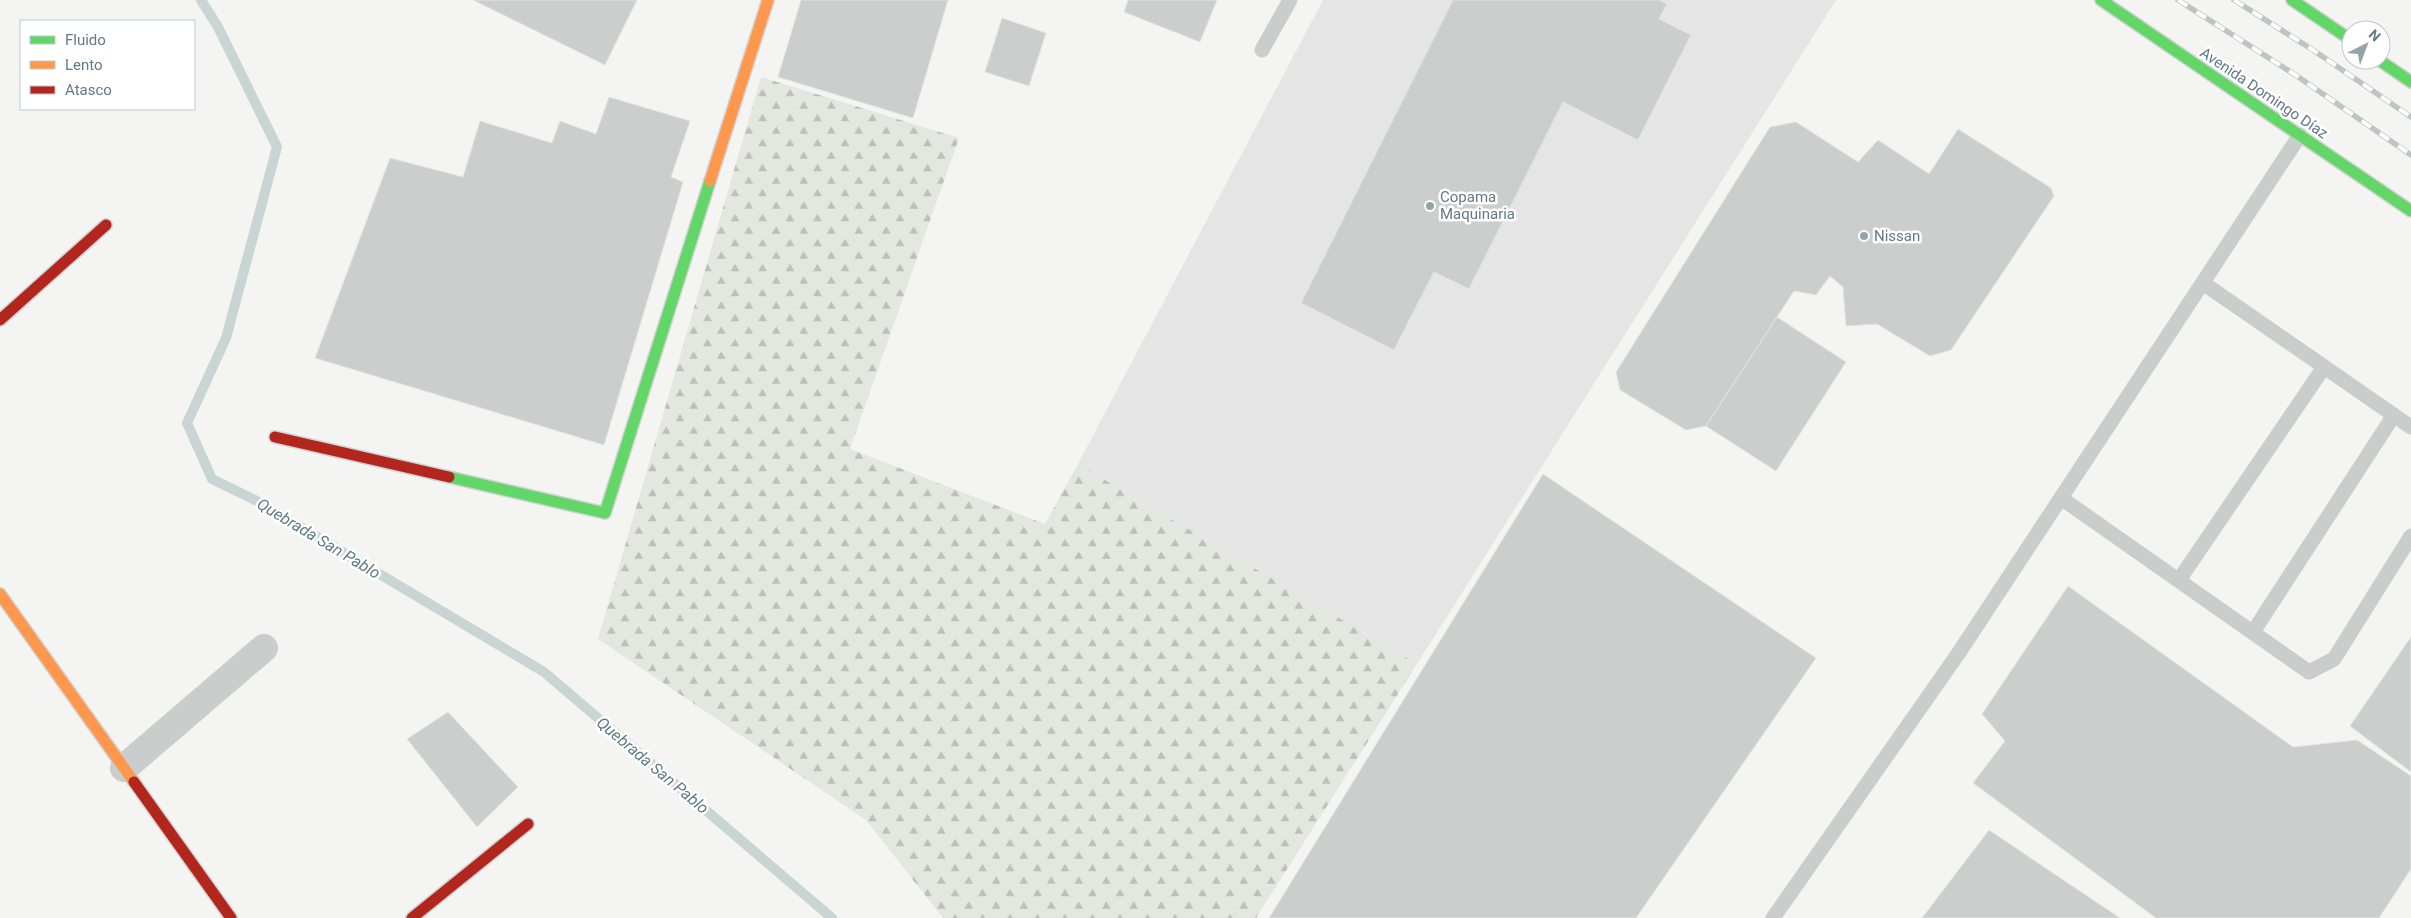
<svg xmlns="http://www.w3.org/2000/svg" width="2411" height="918" font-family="Roboto,sans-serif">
<defs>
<pattern id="forest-firs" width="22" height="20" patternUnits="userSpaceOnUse" patternTransform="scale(1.25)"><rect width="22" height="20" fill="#e4e7e0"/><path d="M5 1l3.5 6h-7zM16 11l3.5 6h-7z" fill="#bcc0bb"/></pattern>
</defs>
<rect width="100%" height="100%" fill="#f4f4f2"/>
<!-- built -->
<path fill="#e4e5e4" d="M 1323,0 L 1836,0 L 1417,664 L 1078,464 Z"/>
<!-- forest -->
<path fill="url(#forest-firs)" d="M 761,77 L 959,138 L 850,449 L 1045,524 L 1078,464 L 1417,664 L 1256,918 L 943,918 L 866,820 L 598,639 Z"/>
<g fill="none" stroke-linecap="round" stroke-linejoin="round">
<!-- stream -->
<path stroke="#c9d4d5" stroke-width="10" d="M 201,0 L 218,27 L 277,147 L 226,338 L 187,423 L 212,479 L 257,501 L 544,672 L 832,918"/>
</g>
<!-- building -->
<g fill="#cccece" stroke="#e3e3e2">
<path d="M 473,0 L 637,0 L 605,65 Z"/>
<path d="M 801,0 L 948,0 L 913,118 L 778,77 Z"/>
<path d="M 1128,0 L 1217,0 L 1200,42 L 1124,12 Z"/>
<path d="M 1453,0 L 1659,0 L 1667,4 L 1659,19 L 1691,35 L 1638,140 L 1563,102 L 1469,289 L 1434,272 L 1394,350 L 1301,303 Z"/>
<path d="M 1002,18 L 1046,33 L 1029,86 L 985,72 Z"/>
<path d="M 609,97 L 690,121 L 671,177 L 683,182 L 604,445 L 315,358 L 390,158 L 463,177 L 480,121 L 552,143 L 560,121 L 596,134 Z"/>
<path d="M 1796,122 L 1858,162 L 1878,140 L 1929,174 L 1958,129 L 2051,188 L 2054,196 L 1951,350 L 1930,356 L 1877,324 L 1846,326 L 1843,287 L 1830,276 L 1816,295 L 1794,291 L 1706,426 L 1686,430 L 1620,390 L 1616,372 L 1770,127 Z"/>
<path d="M 1777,317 L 1846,362 L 1776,471 L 1706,426 Z"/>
<path d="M 1543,474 L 1816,658 L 1636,918 L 1269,918 Z"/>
<path d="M 2068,586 L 2293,747 L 2357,740 L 2411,776 L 2411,869 L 2379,918 L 2156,918 L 1973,783 L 2005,741 L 1982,714 Z"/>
<path d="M 2411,637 L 2411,772 L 2350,726 Z"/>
<path d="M 448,712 L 518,787 L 477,827 L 407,739 Z"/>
<path d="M 1989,830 L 2120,918 L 1922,918 Z"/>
</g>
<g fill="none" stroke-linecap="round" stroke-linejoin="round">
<defs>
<g id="fast">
<path d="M 2101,0 L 2411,211"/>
<path d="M 2292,0 L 2351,40"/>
<path d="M 2379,60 L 2411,82"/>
<path d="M 449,477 L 605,513 L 710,181"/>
</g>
<g id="slow">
<path d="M 710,181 L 768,0"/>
<path d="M 0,594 L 134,782"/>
</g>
<g id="jam">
<path d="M 0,320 L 106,225"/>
<path d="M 275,437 L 449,477"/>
<path d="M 134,782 L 231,918"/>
<path d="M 412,918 L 528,824"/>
</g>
</defs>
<!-- fast casing -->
<use href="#fast" stroke="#d0d2d2" stroke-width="14"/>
<!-- slow casing -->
<use href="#slow" stroke="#d0d2d2" stroke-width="14"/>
<!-- jam casing -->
<use href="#jam" stroke="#d0d2d2" stroke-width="14"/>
<!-- lane -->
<g stroke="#cbcdcd" stroke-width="15">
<path d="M 1262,50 L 1290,0"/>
<path d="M 2203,283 L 2411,427"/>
<path d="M 2061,498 L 2309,672 L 2334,659 L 2411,536"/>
<path d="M 2179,580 L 2324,367"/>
<path d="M 2253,632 L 2394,415"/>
<path d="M 1773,918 L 1958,654 L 2300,135"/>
</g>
<!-- street -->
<path stroke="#cbcdcd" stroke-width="28" d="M 124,768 L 264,648"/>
<!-- fast -->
<use href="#fast" stroke="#63d668" stroke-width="11"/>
<!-- slow -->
<use href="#slow" stroke="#ff974d" stroke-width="11"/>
<!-- jam -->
<use href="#jam" stroke="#b3261e" stroke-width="11"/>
<defs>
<g id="rail">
<path d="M 2178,0 L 2297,76 L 2411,155"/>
<path d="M 2234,0 L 2313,50 L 2411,117"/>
</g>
</defs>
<!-- rail casing -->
<use href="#rail" stroke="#c0c3c3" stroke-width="5.5"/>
<!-- rail -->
<use href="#rail" stroke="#fff" stroke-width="4" stroke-dasharray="11" stroke-linecap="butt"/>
</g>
<!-- markers -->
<g fill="#95a4aa" stroke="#fff" stroke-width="2">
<circle cx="1430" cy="206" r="5"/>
<circle cx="1864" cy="236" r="5"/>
</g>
<g text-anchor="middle" stroke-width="5" stroke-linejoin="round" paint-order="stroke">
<!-- street labels -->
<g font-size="15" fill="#627984" stroke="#fff">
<text transform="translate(2264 93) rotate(34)" y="5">Avenida Domingo Díaz</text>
</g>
<!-- poi labels -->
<g font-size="15" fill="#627984" stroke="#fff" text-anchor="start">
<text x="1440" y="202">Copama<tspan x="1440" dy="17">Maquinaria</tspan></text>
<text x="1874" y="241">Nissan</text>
</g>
<!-- water labels -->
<g font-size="16" font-style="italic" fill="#5d7b82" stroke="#fff">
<text transform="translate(319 538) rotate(31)" y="6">Quebrada San Pablo</text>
<text transform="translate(653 765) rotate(40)" y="6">Quebrada San Pablo</text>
</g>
</g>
<!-- legend -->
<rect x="20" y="20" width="175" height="90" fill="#ffffff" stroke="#c0c9ce"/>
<rect x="30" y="36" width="25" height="8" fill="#63d668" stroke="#c0c9ce"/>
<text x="65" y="45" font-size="15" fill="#627984">Fluido</text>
<rect x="30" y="61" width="25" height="8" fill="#ff974d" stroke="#c0c9ce"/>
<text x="65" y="70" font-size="15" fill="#627984">Lento</text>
<rect x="30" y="86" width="25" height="8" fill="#b3261e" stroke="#c0c9ce"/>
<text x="65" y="95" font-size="15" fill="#627984">Atasco</text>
<!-- north arrow -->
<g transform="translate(2366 45) rotate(42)"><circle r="24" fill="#ffffff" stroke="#c0c9ce"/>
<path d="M0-4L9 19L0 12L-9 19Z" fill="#95a4aa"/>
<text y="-8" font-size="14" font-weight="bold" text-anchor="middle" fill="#627984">N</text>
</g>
</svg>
